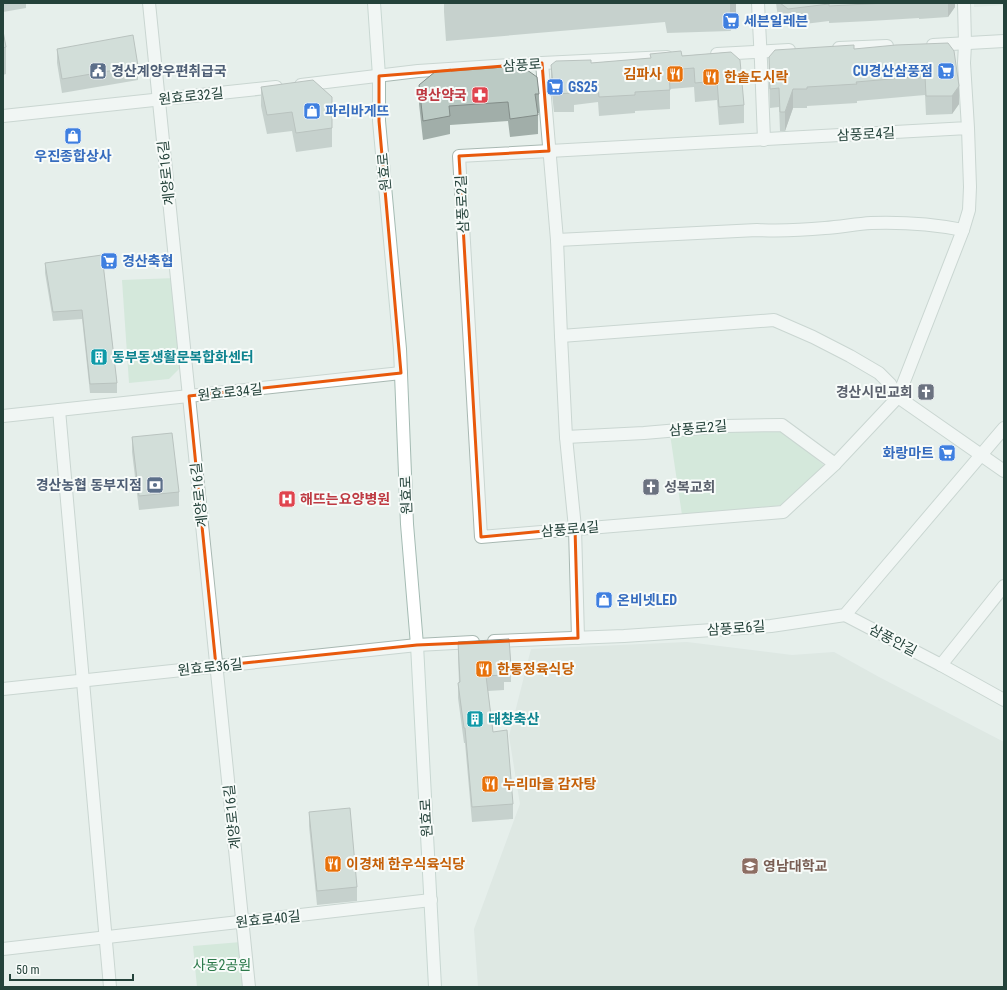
<svg xmlns="http://www.w3.org/2000/svg" width="1007" height="990" font-family="'Roboto Condensed','Noto Sans KR',sans-serif">
<rect width="100%" height="100%" fill="#e6efeb"/>
<!-- built -->
<g fill="#d4dfda">
<path d="M 974,3 L 1004,3 L 1004,5 L 974,7 Z"/>
<path d="M 687,642 L 792,655 L 834,652 L 879,677 L 1004,742 L 1004,987 L 478,987 L 474,929 L 520,804 L 509,736 L 531,649 Z"/>
</g>
<!-- green -->
<g fill="#bfe0c8">
<path d="M 176,278 L 182,362 L 180,368 L 169,379 L 129,383 L 122,280 Z"/>
<path d="M 780,428 L 825,466 L 784,505 L 682,515 L 670,434 Z"/>
<path d="M 241,942 L 245,987 L 197,987 L 193,946 Z"/>
</g>
<g fill="none" stroke-linecap="round" stroke-linejoin="round">
<defs>
<g id="street">
<path d="M 149,3 L 249,987"/>
<path d="M 758,3 L 761,62 L 764,140"/>
<path d="M 964,3 L 965,44 L 964,63 L 968,128 L 970,187 L 969,210 L 963,230 L 898,397 L 835,464 L 783,512 L 481,537 L 459,156 L 968,128"/>
<path d="M 933,45 L 1004,41"/>
<path d="M 839,48 L 887,46"/>
<path d="M 717,54 L 789,50"/>
<path d="M 542,63 L 557,240 L 561,336 L 566,437 L 575,528 L 578,638"/>
<path d="M 301,85 L 418,71 L 542,63 L 667,57"/>
<path d="M 3,116 L 276,87"/>
<path d="M 557,240 L 757,230 C 780,231 803,230 825,228 C 840,227 856,224 871,223 C 902,222 933,224 963,230"/>
<path d="M 561,336 L 774,320 L 813,337 L 850,356 L 879,373 L 890,384 L 898,397 L 1004,471"/>
<path d="M 59,410 L 110,987"/>
<path d="M 3,416 L 401,373"/>
<path d="M 566,437 L 644,433 L 725,426 L 782,425 L 835,464"/>
<path d="M 845,615 L 941,665 L 1004,700"/>
<path d="M 494,641 L 624,636 L 771,626 L 845,615 L 1004,428"/>
<path d="M 941,665 L 1004,586"/>
<path d="M 3,689 L 417,645 L 473,642"/>
<path d="M 3,949 L 431,900"/>
</g>
<path id="secondary" d="M 374,3 L 379,76 L 379,121 L 400,349 L 407,524 L 417,645 L 435,987"/>
</defs>
<!-- street casing -->
<use href="#street" stroke="#a8b8b2" stroke-width="14"/>
<!-- secondary casing -->
<use href="#secondary" stroke="#a4bbb3" stroke-width="14"/>
<!-- street -->
<use href="#street" stroke="#fff" stroke-width="12"/>
<!-- secondary -->
<use href="#secondary" stroke="#fff" stroke-width="12"/>
</g>
<!-- wall -->
<g fill="#a1aea9">
<path d="M 3,3 L 26,3 L 26,8 L 3,12 Z"/>
<path d="M 444,3 L 736,3 L 736,23 L 730,31 L 667,33 L 665,22 L 446,41 L 444,12 Z"/>
<path d="M 776,3 L 955,3 L 955,7 L 948,17 L 919,19 L 919,18 L 870,21 L 829,23 L 829,21 L 788,26 L 778,18 Z"/>
<path d="M 3,31 L 6,47 L 6,74 L 3,75 Z"/>
<path d="M 948,43 L 959,104 L 952,114 L 926,115 L 925,95 L 857,101 L 857,103 L 807,106 L 807,108 L 793,108 L 785,131 L 780,131 L 779,107 L 770,108 L 769,76 L 769,57 Z"/>
<path d="M 57,49 L 138,66 L 138,80 L 62,93 L 57,63 Z"/>
<path d="M 731,52 L 744,105 L 744,123 L 719,125 L 717,100 L 695,102 L 694,87 L 670,89 L 670,109 L 635,111 L 635,113 L 599,116 L 598,102 L 574,105 L 574,112 L 554,112 L 551,84 L 551,65 L 591,63 Z"/>
<path d="M 451,71 L 539,94 L 539,113 L 538,113 L 538,134 L 510,137 L 508,121 L 450,125 L 450,134 L 423,140 L 419,104 L 419,85 Z"/>
<path d="M 261,87 L 332,128 L 332,147 L 296,152 L 292,131 L 267,134 L 261,106 Z"/>
<path d="M 102,255 L 117,383 L 117,393 L 90,393 L 82,319 L 53,321 L 45,273 L 45,263 Z"/>
<path d="M 132,437 L 179,492 L 179,506 L 139,510 L 132,452 Z"/>
<path d="M 458,642 L 511,666 L 511,682 L 504,682 L 504,690 L 488,691 L 493,732 L 513,804 L 513,819 L 472,822 L 465,743 L 464,743 L 458,698 L 458,683 L 459,683 L 458,657 Z"/>
<path d="M 309,812 L 357,887 L 357,901 L 317,905 L 309,826 Z"/>
</g>
<!-- shaded-wall -->
<g fill="#838d89">
<path d="M 730,3 L 736,3 L 736,23 L 730,31 Z"/>
<path d="M 948,3 L 955,3 L 955,7 L 948,17 Z"/>
<path d="M 959,86 L 959,104 L 952,114 L 952,96 Z"/>
<path d="M 793,89 L 793,108 L 785,131 L 785,112 Z"/>
</g>
<!-- building -->
<g fill="#bbcac4" stroke="#838d89">
<path d="M 780,3 L 887,3 L 829,6 L 829,4 L 788,9 Z"/>
<path d="M 3,31 L 6,47 L 3,48 Z"/>
<path d="M 133,35 L 138,66 L 62,79 L 57,49 Z"/>
<path d="M 948,43 L 954,51 L 959,86 L 952,96 L 926,96 L 925,76 L 856,82 L 857,84 L 807,87 L 807,89 L 793,89 L 785,112 L 780,112 L 779,88 L 770,89 L 769,57 L 775,50 L 854,45 L 854,49 L 896,45 Z"/>
<path d="M 681,51 L 682,56 L 731,52 L 740,60 L 744,105 L 719,107 L 717,81 L 695,83 L 694,68 L 669,70 L 670,90 L 635,92 L 635,95 L 599,97 L 598,84 L 573,86 L 574,93 L 554,94 L 551,65 L 556,61 L 591,60 L 591,63 L 651,58 L 650,54 Z"/>
<path d="M 520,65 L 537,77 L 539,94 L 535,94 L 538,115 L 510,119 L 508,102 L 449,106 L 450,116 L 423,121 L 419,85 L 436,71 L 451,69 L 451,71 L 493,68 Z"/>
<path d="M 313,80 L 332,97 L 332,128 L 296,133 L 292,112 L 267,115 L 261,87 Z"/>
<path d="M 102,255 L 117,383 L 90,384 L 82,310 L 53,312 L 45,263 Z"/>
<path d="M 172,433 L 179,492 L 139,496 L 132,437 Z"/>
<path d="M 509,639 L 511,666 L 504,667 L 504,675 L 486,676 L 493,732 L 507,730 L 513,804 L 472,807 L 465,728 L 464,728 L 458,683 L 460,682 L 458,642 Z"/>
<path d="M 350,808 L 357,887 L 317,891 L 309,812 Z"/>
</g>
<!-- marked area -->
<path d="M0 0H1007V990H0ZM 542,63 L 549,151 L 459,156 L 481,537 L 575,528 L 578,638 L 417,645 L 216,666 L 189,396 L 401,373 L 379,121 L 379,76 Z" fill="#e6efeb" fill-opacity=".55" fill-rule="evenodd"/>
<path fill="none" stroke="#e8590c" stroke-width="3" stroke-linejoin="round" d="M 542,63 L 549,151 L 459,156 L 481,537 L 575,528 L 578,638 L 417,645 L 216,666 L 189,396 L 401,373 L 379,121 L 379,76 Z"/>
<!-- icons -->
<defs>
<symbol id="supermarket-square" viewBox="-11 -11 22 22"><rect x="-9" y="-9" width="18" height="18" rx="4" fill="#3f7fe0" stroke="#f7fbf9"/><path d="M-6-5.5h2.5l.6 2H6L4.5 2H-2.5L-4.4-4H-6ZM-1.5 3.2a1.3 1.3 0 1 0 .1 0ZM3 3.2a1.3 1.3 0 1 0 .1 0Z" fill="#fff"/></symbol>
<symbol id="civic-square" viewBox="-11 -11 22 22"><rect x="-9" y="-9" width="18" height="18" rx="4" fill="#5c6f8a" stroke="#f7fbf9"/><path d="M-.6-6.5H3V-4.5H.6V-3L4-1V1h2V6H-6V1h2V-1L-.6-3ZM-1.2 2.5V6h2.4V2.5Z" fill="#fff"/></symbol>
<symbol id="restaurant-square" viewBox="-11 -11 22 22"><rect x="-9" y="-9" width="18" height="18" rx="4" fill="#e8710a" stroke="#f7fbf9"/><path d="M-5-6h1v4h1v-4h1v4h1v-4h1v5L-1.5 .5V6h-2V.5L-5-1ZM5-6V6H3V1.5H1.5Q1.5-4 5-6Z" fill="#fff"/></symbol>
<symbol id="pharmacy-square" viewBox="-11 -11 22 22"><rect x="-9" y="-9" width="18" height="18" rx="4" fill="#e0444e" stroke="#f7fbf9"/><path d="M-2-6h4v4h4v4h-4v4h-4v-4h-4v-4h4Z" fill="#fff"/></symbol>
<symbol id="shop-square" viewBox="-11 -11 22 22"><rect x="-9" y="-9" width="18" height="18" rx="4" fill="#3f7fe0" stroke="#f7fbf9"/><path d="M-5-2.5h2.3a2.7 3.5 0 0 1 5.4 0H5L5.5 6h-11ZM-1.5-2.5h3a1.5 2.3 0 0 0-3 0Z" fill="#fff"/></symbol>
<symbol id="building-square" viewBox="-11 -11 22 22"><rect x="-9" y="-9" width="18" height="18" rx="4" fill="#0f9aa8" stroke="#f7fbf9"/><path d="M-4-6H4V6H1V3H-1V6H-4ZM-2.5-4.3h1.7v1.8h-1.7ZM.8-4.3h1.7v1.8H.8ZM-2.5-1h1.7V.8h-1.7ZM.8-1h1.7V.8H.8Z" fill="#fff"/></symbol>
<symbol id="church-square" viewBox="-11 -11 22 22"><rect x="-9" y="-9" width="18" height="18" rx="4" fill="#6b7280" stroke="#f7fbf9"/><path d="M-1.2-6h2.4v3.5h3.3v2.4h-3.3V6h-2.4V-.1h-3.3v-2.4h3.3Z" fill="#fff"/></symbol>
<symbol id="bank-square" viewBox="-11 -11 22 22"><rect x="-9" y="-9" width="18" height="18" rx="4" fill="#5c6f8a" stroke="#f7fbf9"/><path d="M-6-4H6V4H-6ZM0-2.3a2.3 2.3 0 1 0 0 4.6a2.3 2.3 0 1 0 0-4.6Z" fill="#fff"/></symbol>
<symbol id="hospital-square" viewBox="-11 -11 22 22"><rect x="-9" y="-9" width="18" height="18" rx="4" fill="#e0444e" stroke="#f7fbf9"/><path d="M-5-5h3v3.5h4V-5h3V5h-3V1.5h-4V5h-3Z" fill="#fff"/></symbol>
<symbol id="university-square" viewBox="-11 -11 22 22"><rect x="-9" y="-9" width="18" height="18" rx="4" fill="#8d6e63" stroke="#f7fbf9"/><path d="M0-5L7-2L0 1L-7-2ZM-4 1L0 2.5L4 1V4Q0 6-4 4Z" fill="#fff"/></symbol>
</defs>
<g fill-rule="evenodd">
<use href="#supermarket-square" x="721" y="11" width="20" height="20"/>
<use href="#civic-square" x="88" y="61" width="20" height="20"/>
<use href="#supermarket-square" x="936" y="61" width="20" height="20"/>
<use href="#restaurant-square" x="665" y="64" width="20" height="20"/>
<use href="#restaurant-square" x="701" y="67" width="20" height="20"/>
<use href="#supermarket-square" x="545" y="77" width="20" height="20"/>
<use href="#pharmacy-square" x="470" y="85" width="20" height="20"/>
<use href="#shop-square" x="302" y="101" width="20" height="20"/>
<use href="#shop-square" x="63" y="126" width="20" height="20"/>
<use href="#supermarket-square" x="99" y="251" width="20" height="20"/>
<use href="#building-square" x="89" y="347" width="20" height="20"/>
<use href="#church-square" x="916" y="382" width="20" height="20"/>
<use href="#supermarket-square" x="937" y="443" width="20" height="20"/>
<use href="#bank-square" x="145" y="475" width="20" height="20"/>
<use href="#church-square" x="641" y="477" width="20" height="20"/>
<use href="#hospital-square" x="277" y="489" width="20" height="20"/>
<use href="#shop-square" x="594" y="590" width="20" height="20"/>
<use href="#restaurant-square" x="474" y="659" width="20" height="20"/>
<use href="#building-square" x="465" y="709" width="20" height="20"/>
<use href="#restaurant-square" x="480" y="774" width="20" height="20"/>
<use href="#restaurant-square" x="323" y="854" width="20" height="20"/>
<use href="#university-square" x="740" y="856" width="20" height="20"/>
</g>
<g text-anchor="middle" stroke-width="4" stroke-linejoin="round" paint-order="stroke">
<!-- shop labels -->
<g font-size="14" font-weight="bold" fill="#366cbe" stroke="#f7fbf9" text-anchor="start">
<text x="744" y="26">세븐일레븐</text>
<text x="933" y="76" text-anchor="end">CU경산삼풍점</text>
<text x="568" y="92">GS25</text>
<text x="325" y="116">파리바게뜨</text>
<text x="73" y="161" text-anchor="middle">우진종합상사</text>
<text x="122" y="266">경산축협</text>
<text x="934" y="458" text-anchor="end">화랑마트</text>
<text x="617" y="605">온비넷LED</text>
</g>
<!-- street labels -->
<g font-size="14" fill="#24423a" stroke="#f7fbf9">
<text transform="translate(522 65) rotate(-4)" y="5">삼풍로</text>
<text transform="translate(191 96) rotate(-6)" y="5">원효로32길</text>
<text transform="translate(866 134) rotate(-3)" y="5">삼풍로4길</text>
<text transform="translate(384 172) rotate(-95)" y="5">원효로</text>
<text transform="translate(166 173) rotate(-96)" y="5">계양로16길</text>
<text transform="translate(462 204) rotate(-93)" y="5">삼풍로2길</text>
<text transform="translate(230 392) rotate(-6)" y="5">원효로34길</text>
<text transform="translate(698 428) rotate(-5)" y="5">삼풍로2길</text>
<text transform="translate(199 495) rotate(-96)" y="5">계양로16길</text>
<text transform="translate(406 495) rotate(-92)" y="5">원효로</text>
<text transform="translate(570 529) rotate(-5)" y="5">삼풍로4길</text>
<text transform="translate(736 628) rotate(-4)" y="5">삼풍로6길</text>
<text transform="translate(893 640) rotate(28)" y="5">삼풍안길</text>
<text transform="translate(210 667) rotate(-6)" y="5">원효로36길</text>
<text transform="translate(232 817) rotate(-96)" y="5">계양로16길</text>
<text transform="translate(426 818) rotate(-93)" y="5">원효로</text>
<text transform="translate(268 919) rotate(-6)" y="5">원효로40길</text>
</g>
<!-- service labels -->
<g font-size="14" font-weight="bold" fill="#4e5e75" stroke="#f7fbf9" text-anchor="start">
<text x="111" y="76">경산계양우편취급국</text>
<text x="142" y="490" text-anchor="end">경산농협 동부지점</text>
</g>
<!-- food labels -->
<g font-size="14" font-weight="bold" fill="#c56008" stroke="#f7fbf9" text-anchor="start">
<text x="662" y="79" text-anchor="end">김파사</text>
<text x="724" y="82">한솥도시락</text>
<text x="497" y="674">한통정육식당</text>
<text x="503" y="789">누리마을 감자탕</text>
<text x="346" y="869">이경채 한우식육식당</text>
</g>
<!-- health labels -->
<g font-size="14" font-weight="bold" fill="#be3a42" stroke="#f7fbf9" text-anchor="end">
<text x="467" y="100">명산약국</text>
<text x="300" y="504" text-anchor="start">해뜨는요양병원</text>
</g>
<!-- culture labels -->
<g font-size="14" font-weight="bold" fill="#0d838f" stroke="#f7fbf9" text-anchor="start">
<text x="112" y="362">동부동생활문복합화센터</text>
<text x="488" y="724">태창축산</text>
</g>
<!-- worship labels -->
<g font-size="14" font-weight="bold" fill="#5b616d" stroke="#f7fbf9" text-anchor="end">
<text x="913" y="397">경산시민교회</text>
<text x="664" y="492" text-anchor="start">성복교회</text>
</g>
<!-- education labels -->
<g font-size="14" font-weight="bold" fill="#785e54" stroke="#f7fbf9" text-anchor="start">
<text x="763" y="871">영남대학교</text>
</g>
<!-- park labels -->
<g font-size="14" fill="#2d7a4b" stroke="#f7fbf9">
<text x="222" y="970">사동2공원</text>
</g>
</g>
<!-- border -->
<rect width="1007" height="990" fill="none" stroke="#24423a" stroke-width="8"/>
<!-- scale -->
<path d="M10 974v6h123v-6" fill="none" stroke="#24423a" stroke-width="2"/>
<text x="16" y="974" font-size="12" fill="#24423a" stroke="#f7fbf9" stroke-width="3" paint-order="stroke">50 m</text>
</svg>
